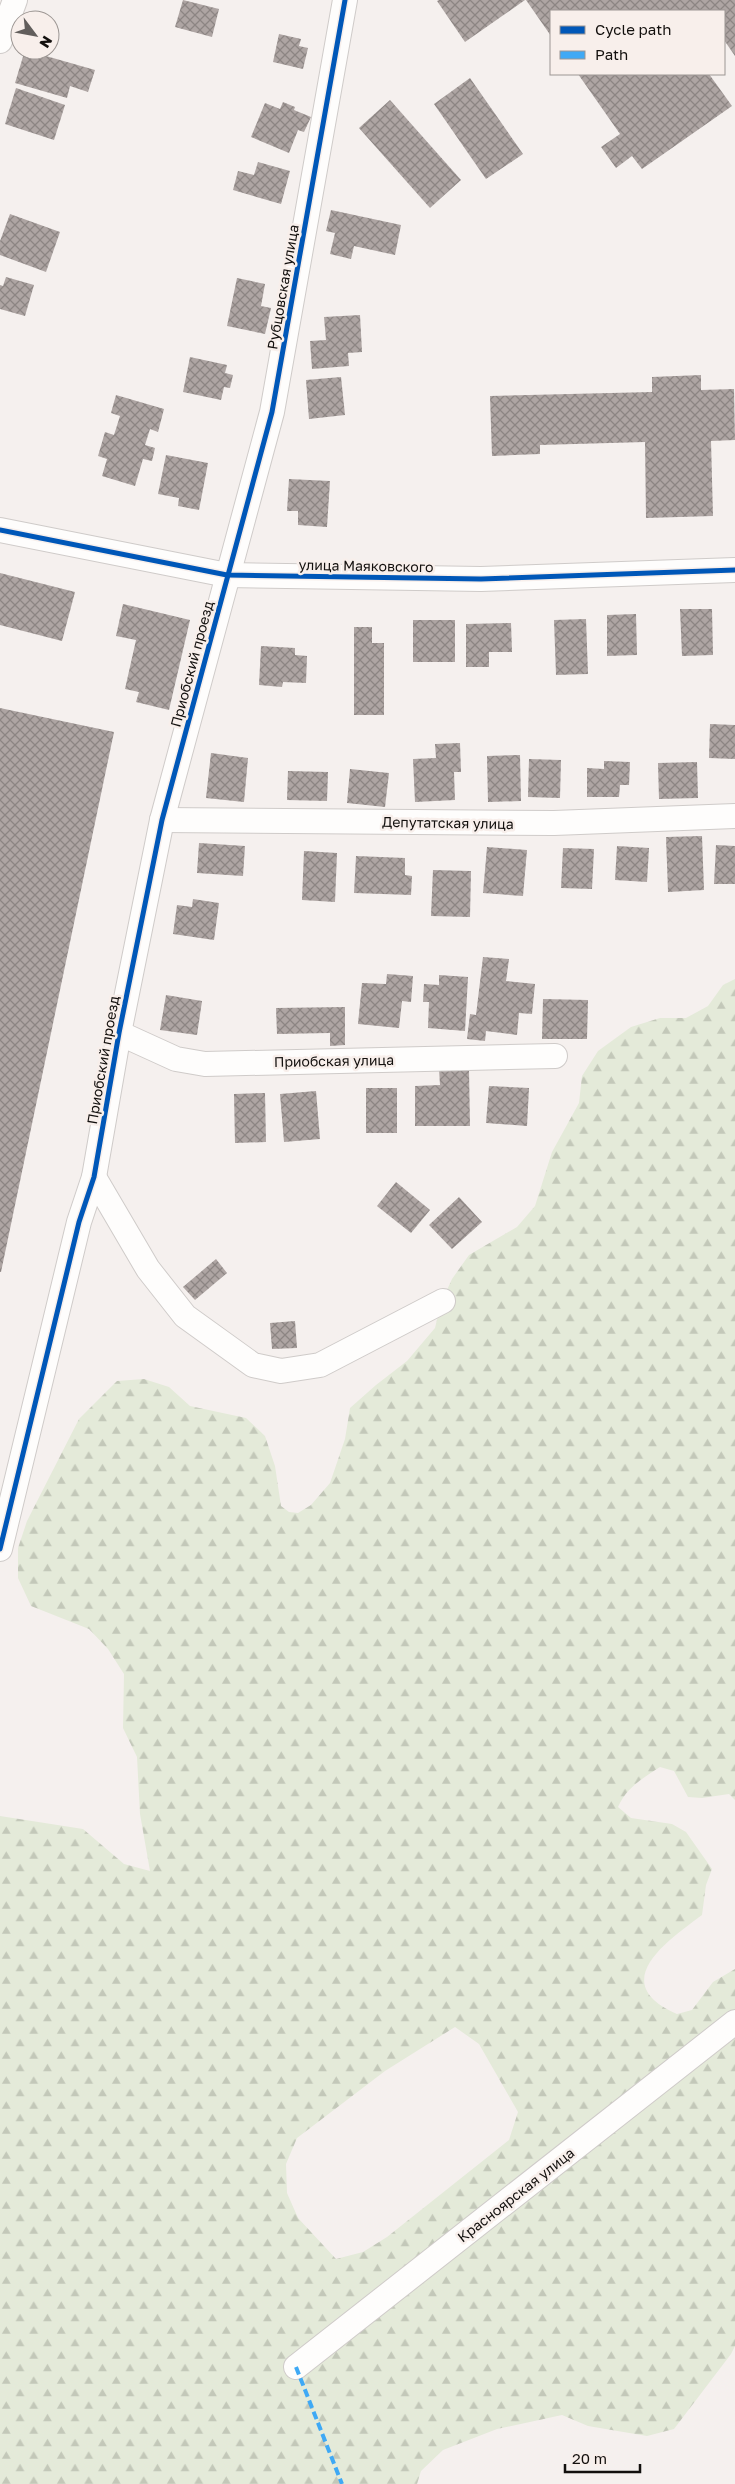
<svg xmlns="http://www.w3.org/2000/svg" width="735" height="2484" font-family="'Golos Text',sans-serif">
<defs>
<pattern id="forest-firs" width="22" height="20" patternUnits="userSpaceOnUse" patternTransform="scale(1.25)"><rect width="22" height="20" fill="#e4ead9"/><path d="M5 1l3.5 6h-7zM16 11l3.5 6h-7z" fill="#c3c8b9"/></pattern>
<pattern id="building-cross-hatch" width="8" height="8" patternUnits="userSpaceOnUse" patternTransform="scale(1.25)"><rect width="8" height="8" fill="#aea5a3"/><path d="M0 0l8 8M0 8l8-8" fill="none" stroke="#8c8583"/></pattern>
</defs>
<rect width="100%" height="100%" fill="#f5f0ee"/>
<!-- forest -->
<path fill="url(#forest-firs)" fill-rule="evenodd" d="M 735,979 L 735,1800 L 729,1794 L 702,1798 L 688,1797 L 674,1771 L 660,1767 C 642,1779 627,1787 618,1807 L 631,1818 L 672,1824 L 686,1832 L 712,1869 L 706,1885 L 702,1915 C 667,1941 606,1983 677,2014 L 692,2010 L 713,1982 L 735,1969 L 735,2346 L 731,2354 L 674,2429 L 647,2436 L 588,2426 L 562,2415 L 497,2429 L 443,2450 L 421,2471 L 417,2484 L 0,2484 L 0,1816 L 83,1829 L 124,1864 L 150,1871 L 140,1814 L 137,1757 L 123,1728 L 124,1674 L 108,1649 L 89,1629 L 31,1606 L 18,1578 L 18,1548 L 27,1521 L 79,1419 L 117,1381 L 144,1379 L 169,1387 L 190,1406 L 246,1418 L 265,1436 L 275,1466 L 281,1506 L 289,1512 L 298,1513 L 311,1505 L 330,1483 L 345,1439 L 350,1408 L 376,1385 L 407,1361 L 435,1328 L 441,1303 L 452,1279 L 469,1255 L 517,1227 L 535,1206 L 552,1152 L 579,1103 L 582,1076 L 598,1051 L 631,1027 L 660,1018 L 686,1018 L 708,1006 L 723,985 ZM 455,2027 L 479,2044 L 518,2112 L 509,2140 L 387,2237 L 363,2252 L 336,2259 L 298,2218 L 287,2193 L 286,2164 L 297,2138 L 385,2071 Z"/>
<!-- building -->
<g fill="url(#building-cross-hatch)">
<path d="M 183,0 L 219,9 L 212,37 L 175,27 Z"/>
<path d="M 439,0 L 525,0 L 465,42 L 437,1 Z"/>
<path d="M 526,0 L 735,0 L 735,56 L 724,40 L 724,11 L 551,11 L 551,36 Z"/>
<path d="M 279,34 L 301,39 L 299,46 L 308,48 L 303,69 L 273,62 Z"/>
<path d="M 25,50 L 95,70 L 88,92 L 70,86 L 67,98 L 15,83 Z"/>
<path d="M 578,74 L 709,74 L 732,106 L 642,169 L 632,156 L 616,168 L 601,147 L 620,134 Z"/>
<path d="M 470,78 L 523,154 L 486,179 L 434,104 Z"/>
<path d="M 16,88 L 65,105 L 54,140 L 5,124 Z"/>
<path d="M 390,100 L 461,180 L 430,208 L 359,128 Z"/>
<path d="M 283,102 L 295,107 L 294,110 L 311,117 L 304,132 L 298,130 L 289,153 L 251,137 L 265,103 L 280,109 Z"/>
<path d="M 258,162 L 290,171 L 281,204 L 233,190 L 238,171 L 254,175 Z"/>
<path d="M 331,210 L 401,225 L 395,255 L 354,246 L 351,259 L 330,254 L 335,233 L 326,231 Z"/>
<path d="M 10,214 L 60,232 L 46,272 L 0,255 L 0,241 Z"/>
<path d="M 6,277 L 34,285 L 25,316 L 0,309 L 0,285 L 3,286 Z"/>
<path d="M 237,278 L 265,284 L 261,306 L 271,308 L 265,334 L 227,326 Z"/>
<path d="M 360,315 L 362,352 L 348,353 L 349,366 L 312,369 L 310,341 L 326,340 L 324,317 Z"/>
<path d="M 190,357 L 227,365 L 225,373 L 233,375 L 230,388 L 224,387 L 221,400 L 183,392 Z"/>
<path d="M 701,375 L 701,390 L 734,389 L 735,440 L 711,441 L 713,516 L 646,518 L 645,442 L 540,445 L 540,454 L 492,456 L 490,396 L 652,392 L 652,377 Z"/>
<path d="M 341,377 L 345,415 L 309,419 L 306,380 Z"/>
<path d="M 116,395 L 164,409 L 158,432 L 150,429 L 145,445 L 155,448 L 152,461 L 143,459 L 135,486 L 102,476 L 107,459 L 98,456 L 105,432 L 114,435 L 120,416 L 111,413 Z"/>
<path d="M 166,455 L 208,463 L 199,510 L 178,506 L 179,498 L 158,494 Z"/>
<path d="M 289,479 L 330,481 L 327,527 L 298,525 L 298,511 L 287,511 Z"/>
<path d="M 0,573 L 75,592 L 62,641 L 0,625 Z"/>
<path d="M 123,604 L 190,620 L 169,710 L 136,702 L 139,692 L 125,689 L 136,640 L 116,636 Z"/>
<path d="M 680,609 L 712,609 L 713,655 L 682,656 Z"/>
<path d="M 636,614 L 637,655 L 607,656 L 607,615 Z"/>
<path d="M 586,619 L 588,674 L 556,675 L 554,620 Z"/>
<rect x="413" y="620" width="42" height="42"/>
<path d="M 511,623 L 512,652 L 489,652 L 489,667 L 466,667 L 466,624 Z"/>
<path d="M 354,627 L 372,627 L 372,643 L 384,643 L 384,715 L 354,715 Z"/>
<path d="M 261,646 L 295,648 L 295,655 L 307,656 L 306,683 L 283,682 L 282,687 L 259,685 Z"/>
<path d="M 0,708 L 114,732 L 1,1272 L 0,1272 Z"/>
<path d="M 710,724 L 735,725 L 735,759 L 709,758 Z"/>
<path d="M 460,743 L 461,772 L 454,772 L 455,800 L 415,802 L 413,759 L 436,758 L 435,744 Z"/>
<path d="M 211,753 L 248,758 L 244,802 L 206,798 Z"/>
<path d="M 520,755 L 521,801 L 488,802 L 487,756 Z"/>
<path d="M 529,759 L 561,760 L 560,798 L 528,797 Z"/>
<path d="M 604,761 L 630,762 L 629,785 L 620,785 L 619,797 L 587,797 L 587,768 L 604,769 Z"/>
<path d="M 697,762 L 698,798 L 659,799 L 658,763 Z"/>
<path d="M 350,769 L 389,773 L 385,807 L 347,803 Z"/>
<path d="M 288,771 L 328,772 L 327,801 L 287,800 Z"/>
<path d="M 702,836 L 704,890 L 668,892 L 666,837 Z"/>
<path d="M 199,843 L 245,846 L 243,876 L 197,873 Z"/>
<path d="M 716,845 L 735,846 L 735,884 L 714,884 Z"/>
<path d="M 617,846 L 649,848 L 647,882 L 615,880 Z"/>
<path d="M 487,847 L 527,850 L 523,896 L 483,893 Z"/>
<path d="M 563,848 L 594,849 L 592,889 L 561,888 Z"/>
<path d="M 304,851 L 337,853 L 335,902 L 302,900 Z"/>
<path d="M 356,856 L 405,858 L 405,875 L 412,876 L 411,895 L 354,893 Z"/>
<path d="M 433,870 L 471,871 L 470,917 L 431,916 Z"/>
<path d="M 193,899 L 219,903 L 214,940 L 173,934 L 177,905 L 192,907 Z"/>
<path d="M 483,957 L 509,959 L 506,981 L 535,984 L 532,1014 L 519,1013 L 517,1035 L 486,1031 L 485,1041 L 467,1039 L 470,1014 L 476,1015 Z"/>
<path d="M 387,974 L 413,976 L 411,1002 L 402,1001 L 399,1028 L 358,1024 L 362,983 L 386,984 Z"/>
<path d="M 439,975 L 468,977 L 465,1031 L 428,1028 L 429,1002 L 423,1002 L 424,984 L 439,985 Z"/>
<path d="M 166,995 L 202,1001 L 197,1035 L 160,1030 Z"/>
<path d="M 543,999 L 588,1000 L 587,1039 L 542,1039 Z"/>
<path d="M 345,1007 L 345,1045 L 330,1046 L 330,1033 L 277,1034 L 276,1008 Z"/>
<path d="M 439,1069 L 469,1069 L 470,1126 L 415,1126 L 415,1086 L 440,1085 Z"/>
<path d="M 489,1086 L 529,1088 L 527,1126 L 486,1123 Z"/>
<rect x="366" y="1088" width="31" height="45"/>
<path d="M 316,1091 L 320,1139 L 284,1142 L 280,1094 Z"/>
<path d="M 265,1093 L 266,1142 L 235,1143 L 234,1094 Z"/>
<path d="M 396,1182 L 430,1210 L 411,1233 L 377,1206 Z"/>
<path d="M 459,1197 L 482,1222 L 452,1249 L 429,1225 Z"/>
<path d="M 216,1259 L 227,1273 L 195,1300 L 183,1287 Z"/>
<path d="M 295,1321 L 297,1348 L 272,1349 L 270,1323 Z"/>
</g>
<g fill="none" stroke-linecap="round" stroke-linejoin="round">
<defs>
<g id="minor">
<path d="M 0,41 L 15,0"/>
<path d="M 0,530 L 227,575 L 481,579 L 735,570"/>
<path d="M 162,820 L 554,823 L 735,816"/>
<path d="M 119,1033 L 176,1059 L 205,1064 L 555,1056"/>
<path d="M 94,1177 L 148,1269 L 185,1316 L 253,1365 L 281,1371 L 320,1365 L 443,1301"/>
<path d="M 0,1549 L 79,1222 L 94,1177 L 119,1033 L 162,820 L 272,412 L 345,0"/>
<path d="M 296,2367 L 735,2022"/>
</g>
</defs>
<!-- minor casing -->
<use href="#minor" stroke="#cfcbc9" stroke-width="26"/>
<!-- minor -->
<use href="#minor" stroke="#fefdfc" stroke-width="24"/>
<!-- quiet -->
<path stroke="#3fa9f5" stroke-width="4" stroke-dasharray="8 4" stroke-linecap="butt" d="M 296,2367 L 342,2484"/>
<defs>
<g id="cycleway">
<path d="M 0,530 L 227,575 L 481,579 L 735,570"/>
<path d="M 0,1549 L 79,1222 L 94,1177 L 119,1033 L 162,820 L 272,412 L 345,0"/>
</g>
</defs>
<!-- cycleway casing -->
<use href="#cycleway" stroke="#f8efeb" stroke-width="8"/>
<!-- cycleway -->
<use href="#cycleway" stroke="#0057b8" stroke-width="5"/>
</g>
<g text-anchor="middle" stroke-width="5" stroke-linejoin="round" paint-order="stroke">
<!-- street labels -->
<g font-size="14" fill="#13100e" stroke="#f8efeb">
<text transform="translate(283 287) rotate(-80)" y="5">Рубцовская улица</text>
<text transform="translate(366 566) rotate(1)" y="5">улица Маяковского</text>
<text transform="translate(192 664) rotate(-75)" y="5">Приобский проезд</text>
<text transform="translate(448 823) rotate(1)" y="5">Депутатская улица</text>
<text transform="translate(103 1060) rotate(-80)" y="5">Приобский проезд</text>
<text transform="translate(334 1061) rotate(-1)" y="5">Приобская улица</text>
<text transform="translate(516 2195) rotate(-38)" y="5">Красноярская улица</text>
</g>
</g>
<!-- legend -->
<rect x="550" y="10" width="175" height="65" fill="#f8efeb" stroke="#9c9693"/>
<rect x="560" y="26" width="25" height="8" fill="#0057b8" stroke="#9c9693"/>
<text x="595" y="35" font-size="15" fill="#13100e">Cycle path</text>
<rect x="560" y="51" width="25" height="8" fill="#3fa9f5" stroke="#9c9693"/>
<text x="595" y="60" font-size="15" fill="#13100e">Path</text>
<!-- north arrow -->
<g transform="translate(35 35) rotate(122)"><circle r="24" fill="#f8efeb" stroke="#9c9693"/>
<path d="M0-4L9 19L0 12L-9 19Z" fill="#625e5c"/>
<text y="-8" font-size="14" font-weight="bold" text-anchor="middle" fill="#13100e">N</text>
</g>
<!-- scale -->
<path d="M565 2464v8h75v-8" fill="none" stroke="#13100e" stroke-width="2.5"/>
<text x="572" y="2464" font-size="15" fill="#13100e" stroke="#f8efeb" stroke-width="4" paint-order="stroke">20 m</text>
</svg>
